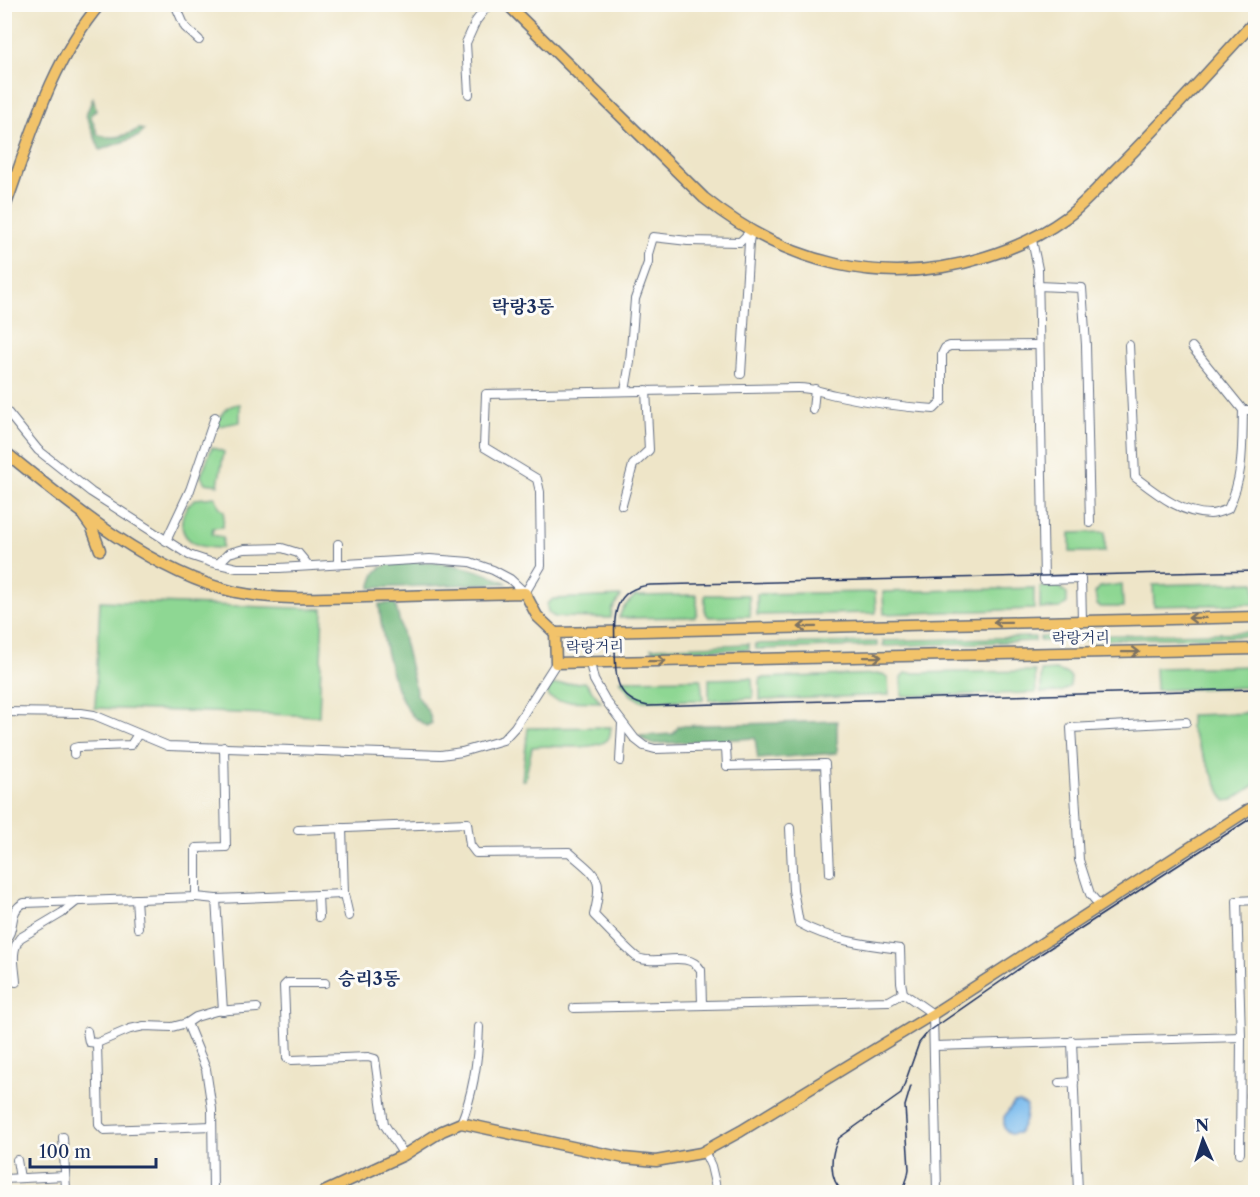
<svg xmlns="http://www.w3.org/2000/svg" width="1260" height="1197" font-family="'Libre Caslon Text','Noto Serif KR',serif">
<rect width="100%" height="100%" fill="#fdfcf7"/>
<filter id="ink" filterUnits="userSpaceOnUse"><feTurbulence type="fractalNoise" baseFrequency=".0167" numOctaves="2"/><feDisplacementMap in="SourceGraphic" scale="12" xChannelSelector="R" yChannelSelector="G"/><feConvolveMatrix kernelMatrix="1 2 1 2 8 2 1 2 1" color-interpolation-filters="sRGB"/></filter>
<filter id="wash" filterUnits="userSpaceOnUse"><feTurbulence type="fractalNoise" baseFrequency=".008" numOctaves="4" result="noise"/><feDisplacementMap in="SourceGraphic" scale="24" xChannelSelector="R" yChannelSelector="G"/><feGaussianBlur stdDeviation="1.35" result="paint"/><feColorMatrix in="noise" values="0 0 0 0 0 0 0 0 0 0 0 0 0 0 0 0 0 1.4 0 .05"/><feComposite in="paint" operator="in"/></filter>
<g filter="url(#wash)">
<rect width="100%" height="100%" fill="#eee5c8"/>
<!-- green -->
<g fill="#8ed793" stroke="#548378" stroke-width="1.5">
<path d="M 240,404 L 240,422 L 219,426 L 217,424 C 222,412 226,405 240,404 Z"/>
<path d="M 212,447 L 224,452 L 218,485 L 205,483 L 201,476 Z"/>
<path d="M 215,497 L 220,508 L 224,511 L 223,527 L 213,528 L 212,535 L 223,537 L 222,548 C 214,548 206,548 198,545 C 176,536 178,511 195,499 Z"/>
<path d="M 1105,532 L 1105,552 L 1070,552 L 1070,533 Z"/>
<path d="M 1255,582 L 1255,604 L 1154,606 L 1153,585 Z"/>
<path d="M 1122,584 L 1123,607 L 1101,607 L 1097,605 L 1095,593 L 1100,587 Z"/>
<path d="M 1040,587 L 1060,587 L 1067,594 L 1067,603 L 1060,608 L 1040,609 Z"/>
<path d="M 1034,588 L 1034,609 L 884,614 L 883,592 Z"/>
<path d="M 875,592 L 876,613 L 757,615 L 757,594 Z"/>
<path d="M 697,595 L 697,613 L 695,617 L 619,618 L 623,608 L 635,596 Z"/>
<path d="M 705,595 L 749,595 L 750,616 L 709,617 L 705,612 Z"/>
<path d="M 621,596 L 612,610 L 611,618 L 555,617 C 548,614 547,611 547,604 L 553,599 Z"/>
<path d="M 100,601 L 323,609 L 319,716 L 95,708 Z"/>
<path d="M 1255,632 L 1255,636 L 1040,641 L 1040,637 Z"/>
<path d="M 1035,637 L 1035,641 L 883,646 L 883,641 Z"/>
<path d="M 877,642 L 877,646 L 756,649 L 755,644 Z"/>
<path d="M 749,644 L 749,649 L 653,651 L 651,648 Z"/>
<path d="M 1255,666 L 1255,687 L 1156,690 L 1155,668 Z"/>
<path d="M 1055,670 L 1068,674 L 1071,678 L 1070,686 L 1061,692 L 1041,693 L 1041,671 Z"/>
<path d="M 1035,671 L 1036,693 L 902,696 L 901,678 L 906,673 Z"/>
<path d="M 883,674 L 888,678 L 889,695 L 760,700 L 760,678 Z"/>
<path d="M 752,678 L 753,698 L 709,700 L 709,679 Z"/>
<path d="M 701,679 L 703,700 L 641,701 L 631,695 L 620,680 Z"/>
<path d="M 585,682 L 601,702 L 559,701 L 548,697 L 548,689 L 552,685 Z"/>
<path d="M 1255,713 L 1255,785 L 1232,800 L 1225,801 L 1190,728 L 1190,715 Z"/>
<path d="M 611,727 C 610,732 611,737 607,740 C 595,752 550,744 532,747 L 525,780 L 522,780 L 528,728 Z"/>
</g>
<!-- forest -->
<g fill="#72b87d" stroke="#46746e" stroke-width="1.5">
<path d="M 93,98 L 96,111 L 92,113 L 91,117 L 98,135 C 112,140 127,136 139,129 L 144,130 L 139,136 L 100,150 L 86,115 Z"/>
<path d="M 430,562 C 460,565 479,569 507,583 L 370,588 C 372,583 373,578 375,574 C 384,558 415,563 430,562 Z"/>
<path d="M 395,603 L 417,695 L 429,713 L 432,723 L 426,726 C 421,722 415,719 411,714 C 391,688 382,636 379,604 Z"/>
<path d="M 837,721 L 837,753 L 758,759 L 755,738 L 651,744 L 638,736 L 673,734 L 679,726 Z"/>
</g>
<!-- water -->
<path fill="#78baed" stroke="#4a74a6" stroke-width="1.5" d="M 1019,1102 L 1027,1106 L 1025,1121 L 1019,1133 L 1010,1134 L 1004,1128 L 1004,1117 L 1014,1103 Z"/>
</g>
<g filter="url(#ink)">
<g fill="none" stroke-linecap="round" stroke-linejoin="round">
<defs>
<g id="minor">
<path d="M 175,4 L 185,27 L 199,40"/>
<path d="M 469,94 L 466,43 L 476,21 L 489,4"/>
<path d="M 1032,240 L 1038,269 L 1044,580 L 1081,579 L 1082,620"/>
<path d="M 1038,286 L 1082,288 L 1086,345 L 1090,523"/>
<path d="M 1129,345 L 1135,477 C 1156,493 1181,514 1210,514 C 1216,514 1222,511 1228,509 C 1244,476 1242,446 1243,410 L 1256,410"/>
<path d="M 1192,347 L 1243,410"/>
<path d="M 741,374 L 749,242 L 751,231"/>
<path d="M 625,391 L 630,362 L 635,299 L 648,263 L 648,254 L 653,237 L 688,241 L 740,242 L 751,231"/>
<path d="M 4,408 L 38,450 L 91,492 L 189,555 L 210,562 L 237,568 L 279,568 L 430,559 L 470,562 L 493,570 L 510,579 L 525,593 L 541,566 L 540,492 L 537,479 L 484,447 L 486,394 L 798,388 C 812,388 822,392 835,395 C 867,402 901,407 934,409 L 942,401 L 942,354 L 945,348 L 950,346 L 1039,345"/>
<path d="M 813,410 L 815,389"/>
<path d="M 622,505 L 633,465 L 649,450 L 646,390"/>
<path d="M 166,541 L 190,490 L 215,417"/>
<path d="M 338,544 L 338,564"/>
<path d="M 218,564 L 229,553 L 244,549 L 282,548 L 298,553 L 308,565"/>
<path d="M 590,663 L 594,680 L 606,701 L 635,739 L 644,746 L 655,749 L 726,747 L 727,766 L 825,764 L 830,873"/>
<path d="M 4,712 L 81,713 L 94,715 L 168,746 L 441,755 L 462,752 L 503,740 L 515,727 L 556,663"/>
<path d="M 74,754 L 74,748 L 78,747 L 131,745 L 138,734"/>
<path d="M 620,761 L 622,723"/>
<path d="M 342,828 L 344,894 L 349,916"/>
<path d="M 790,828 L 793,890 L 799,923 C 829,940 866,945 900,949 L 901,982 L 903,993 L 933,1014 L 937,1192"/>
<path d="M 298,830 L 467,823 L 470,845 L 476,853 L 569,852 C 597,877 604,876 594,915 C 602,923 631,954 638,958 C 657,966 688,949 701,970 L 702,1004"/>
<path d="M 318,895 L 319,917"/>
<path d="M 196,897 L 216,899 L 344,894"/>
<path d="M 136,899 L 138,928"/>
<path d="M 216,899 L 223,1011"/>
<path d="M 1100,906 L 1090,894 L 1079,860 L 1071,728 L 1186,722"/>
<path d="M 4,941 C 17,930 7,911 24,903 L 196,897 L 196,848 L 226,847 L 224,747"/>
<path d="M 16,982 C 15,967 10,951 20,938 L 62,913 L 77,901"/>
<path d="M 325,983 L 287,983 L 284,986 L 287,1058 L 292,1060 L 368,1057 L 375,1059 L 384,1124 L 404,1155"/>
<path d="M 574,1008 L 889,1001 L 903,993"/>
<path d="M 187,1023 L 206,1069 L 212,1109 L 213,1192"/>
<path d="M 87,1031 L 89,1042 L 97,1043"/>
<path d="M 1072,1041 L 1078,1192"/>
<path d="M 934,1046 L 1241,1037"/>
<path d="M 1059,1083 L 1074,1082"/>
<path d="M 461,1123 C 474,1092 478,1061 479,1027"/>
<path d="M 212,1126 L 104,1130 L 99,1125 L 97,1043 L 130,1029 L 144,1026 L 172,1027 L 187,1023 L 196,1017 L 216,1011 L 257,1008"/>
<path d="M 63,1137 L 66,1189"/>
<path d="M 704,1151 L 711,1166 L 717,1192"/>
<path d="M 1240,1153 L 1241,1037 L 1237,901 L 1256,900"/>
<path d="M 17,1160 L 20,1178"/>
<path d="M 4,1179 L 65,1176"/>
</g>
<g id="major">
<path d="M 507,4 L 704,198 C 786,264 883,289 985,257 C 1015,248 1041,236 1067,217 C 1083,205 1098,188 1112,173 C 1162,124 1208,72 1256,20"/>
<path d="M 4,210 C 30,139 50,63 100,4"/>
<path d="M 4,451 C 69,504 152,573 235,592 C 278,601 323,598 366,597 C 419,595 472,594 525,593 L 537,616 L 555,633"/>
<path d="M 84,517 L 92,528 L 100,550"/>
<path d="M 1256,617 L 555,633 L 556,663 L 1256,649"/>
<path d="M 324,1192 L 404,1155 L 442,1131 L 461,1123 L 624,1158 L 656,1161 L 701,1153 L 741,1131 L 933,1014 L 1256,805"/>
</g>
</defs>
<!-- minor casing -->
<use href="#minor" stroke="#656f83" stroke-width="10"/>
<!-- major casing -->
<use href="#major" stroke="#656f83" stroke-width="13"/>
<!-- minor -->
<use href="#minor" stroke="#fff" stroke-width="8"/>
<!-- major -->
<use href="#major" stroke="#f2c36a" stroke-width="10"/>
<!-- tram -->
<g stroke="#1b2f5e" stroke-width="1.5">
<path d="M 1256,571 L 650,585 C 611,589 614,619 615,649 C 616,676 614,699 648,706 L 1256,689"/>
<path d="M 843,1192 C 828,1179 830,1154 839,1138 L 901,1094 L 919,1043 L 928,1032 L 1033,959 L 1256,815"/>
<path d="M 898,1192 C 906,1187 908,1178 909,1169 L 905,1106 L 911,1086"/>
</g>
</g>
<!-- one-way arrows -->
<defs><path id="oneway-shaft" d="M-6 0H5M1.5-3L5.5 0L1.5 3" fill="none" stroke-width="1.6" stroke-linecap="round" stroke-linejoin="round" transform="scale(1.5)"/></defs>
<g stroke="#7c7263">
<use href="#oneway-shaft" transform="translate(1197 618) rotate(179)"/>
<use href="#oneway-shaft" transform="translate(1002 622) rotate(179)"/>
<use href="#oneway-shaft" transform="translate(807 627) rotate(179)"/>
<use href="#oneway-shaft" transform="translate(1131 652) rotate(-1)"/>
<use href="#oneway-shaft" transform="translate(873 657) rotate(-1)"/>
<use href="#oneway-shaft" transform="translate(657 661) rotate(-1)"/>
</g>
</g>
<g text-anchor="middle" stroke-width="6" stroke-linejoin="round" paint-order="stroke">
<!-- street labels -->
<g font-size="15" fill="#1b2f5e" stroke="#fdfcf7">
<text transform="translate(1081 638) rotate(-1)" y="5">락랑거리</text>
<text transform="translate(595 647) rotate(-1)" y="5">락랑거리</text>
</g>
<!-- quarter labels -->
<g font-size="18" font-weight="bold" fill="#1b2f5e" stroke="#fdfcf7">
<text x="523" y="313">락랑3동</text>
<text x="369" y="985">승리3동</text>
</g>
</g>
<!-- margin -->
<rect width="1260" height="1197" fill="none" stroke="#fdfcf7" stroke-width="24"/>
<!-- north arrow -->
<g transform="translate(1203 1140) rotate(357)" stroke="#fdfcf7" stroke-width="4.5" paint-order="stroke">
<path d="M0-4.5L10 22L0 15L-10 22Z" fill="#1b2f5e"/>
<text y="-9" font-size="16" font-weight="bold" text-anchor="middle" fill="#1b2f5e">N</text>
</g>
<!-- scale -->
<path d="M30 1158v9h126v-9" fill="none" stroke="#1b2f5e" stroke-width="3"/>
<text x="39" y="1158" font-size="18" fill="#1b2f5e" stroke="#fdfcf7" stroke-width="4.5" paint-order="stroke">100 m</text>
</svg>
